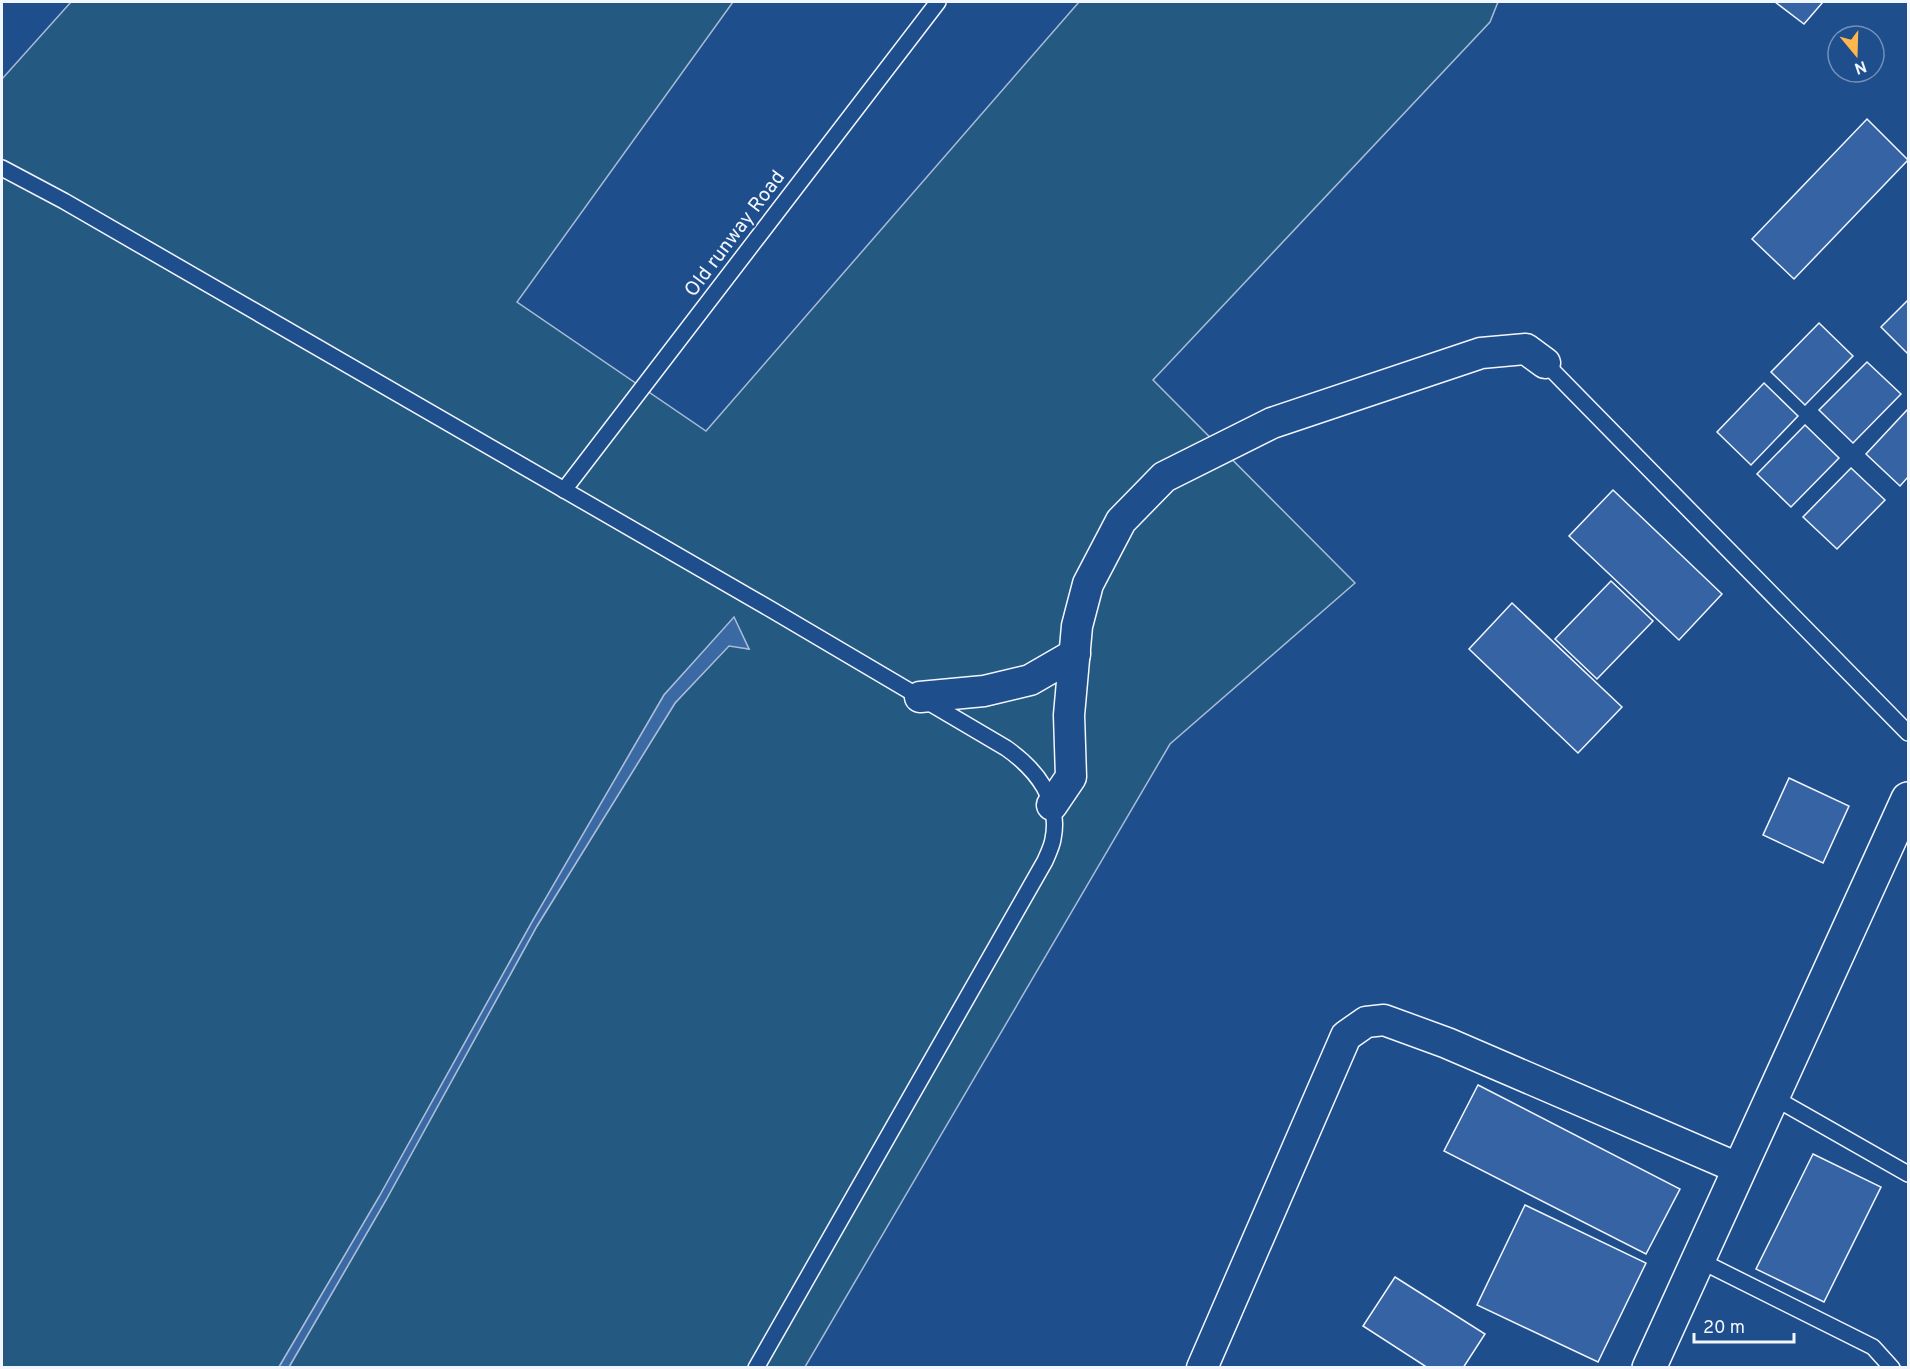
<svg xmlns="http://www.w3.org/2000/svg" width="1910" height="1369" font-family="Overpass,sans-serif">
<rect width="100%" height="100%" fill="#1f4e8c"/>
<!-- green -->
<path fill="#245a82" stroke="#a8bbd7" stroke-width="1.5" d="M 71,2 L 733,2 L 517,302 L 706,431 L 1079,2 L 1498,2 L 1490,22 L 1153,380 L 1355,583 L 1170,744 L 805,1367 L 289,1367 L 386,1200 L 537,926 L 675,703 L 729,645 L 749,649 L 734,618 L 664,695 L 532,922 L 379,1197 L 279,1367 L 2,1368 L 2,79 Z"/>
<!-- water -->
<path fill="#3b69a3" stroke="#a8bbd7" stroke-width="1.5" d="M 734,617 L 749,649 L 729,646 L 675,703 L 537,926 L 386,1200 L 289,1367 L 279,1367 L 379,1197 L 532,922 L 664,695 Z"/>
<!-- building -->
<g fill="#3563a3" stroke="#f2f6ff" stroke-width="1.5">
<path d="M 1775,2 L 1823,2 L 1804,24 Z"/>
<path d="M 1867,119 L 1908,160 L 1794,279 L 1752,239 Z"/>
<path d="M 1908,300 L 1908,354 L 1881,327 Z"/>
<path d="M 1819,323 L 1853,356 L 1805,405 L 1771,372 Z"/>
<path d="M 1867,362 L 1901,394 L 1853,443 L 1819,410 Z"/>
<path d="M 1764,383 L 1798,416 L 1751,465 L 1717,432 Z"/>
<path d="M 1908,409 L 1908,477 L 1900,486 L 1866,454 Z"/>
<path d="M 1805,425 L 1839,458 L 1791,507 L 1757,474 Z"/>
<path d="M 1851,468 L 1885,500 L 1837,549 L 1803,517 Z"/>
<path d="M 1613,490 L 1722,594 L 1679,640 L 1569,536 Z"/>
<path d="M 1611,581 L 1653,621 L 1597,679 L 1555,639 Z"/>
<path d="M 1512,603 L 1622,707 L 1578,753 L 1469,649 Z"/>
<path d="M 1789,778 L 1849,806 L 1823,863 L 1763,835 Z"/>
<path d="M 1478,1085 L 1680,1189 L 1646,1254 L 1444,1151 Z"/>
<path d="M 1813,1154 L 1881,1187 L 1824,1302 L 1756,1269 Z"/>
<path d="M 1525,1205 L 1646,1263 L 1598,1362 L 1477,1305 Z"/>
<path d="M 1395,1277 L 1485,1334 L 1463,1368 L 1428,1368 L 1363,1326 Z"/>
</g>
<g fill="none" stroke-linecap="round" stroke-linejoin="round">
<defs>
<g id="service">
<path d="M 2,168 L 64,201 L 772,610 L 1006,748 C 1036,769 1061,800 1053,839 C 1052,846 1048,854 1045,861 L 756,1368"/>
<path d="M 1545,363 L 1908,733"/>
<path d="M 564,490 L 938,2"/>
<path d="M 1773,1097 L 1908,1174"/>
<path d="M 1699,1260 L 1873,1347 L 1892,1368"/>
</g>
<g id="minor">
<path d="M 920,697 L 984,691 L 1030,680 L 1075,654"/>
<path d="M 1052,805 L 1071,777 L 1069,715 L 1077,626 L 1088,584 L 1121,521 L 1164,477 L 1272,423 L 1481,353 L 1526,349 L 1545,363"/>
<path d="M 1202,1368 L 1346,1036 L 1366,1022 L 1384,1020 L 1447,1043 L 1740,1169"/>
</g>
<path id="secondary" d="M 1649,1368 L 1908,799"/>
</defs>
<!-- service casing -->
<use href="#service" stroke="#f2f6ff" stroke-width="18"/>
<!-- minor casing -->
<use href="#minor" stroke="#f2f6ff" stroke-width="33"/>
<!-- secondary casing -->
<use href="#secondary" stroke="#f2f6ff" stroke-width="36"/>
<!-- service -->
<use href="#service" stroke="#1f4e8c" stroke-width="15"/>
<!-- minor -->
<use href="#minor" stroke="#1f4e8c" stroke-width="30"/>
<!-- secondary -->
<use href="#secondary" stroke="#1f4e8c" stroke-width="33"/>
</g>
<g text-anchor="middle" stroke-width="4.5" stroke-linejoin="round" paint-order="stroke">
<!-- street labels -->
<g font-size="20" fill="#f2f6ff" stroke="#1f4e8c">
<text transform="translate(734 233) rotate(-53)" y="7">Old runway Road</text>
</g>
</g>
<!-- border -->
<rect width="1910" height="1369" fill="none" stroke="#f2f6ff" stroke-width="6"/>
<!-- north arrow -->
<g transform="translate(1856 54) rotate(161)"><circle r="28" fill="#1f4e8c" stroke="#7391ba" stroke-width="1.5"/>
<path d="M0-4.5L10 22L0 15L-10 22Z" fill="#ffb74d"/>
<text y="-9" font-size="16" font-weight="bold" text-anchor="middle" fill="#f2f6ff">N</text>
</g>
<!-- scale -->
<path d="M1694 1333v9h100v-9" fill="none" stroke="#f2f6ff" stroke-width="3"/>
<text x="1703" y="1333" font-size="18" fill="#f2f6ff" stroke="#1f4e8c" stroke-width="4.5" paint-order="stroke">20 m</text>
</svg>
